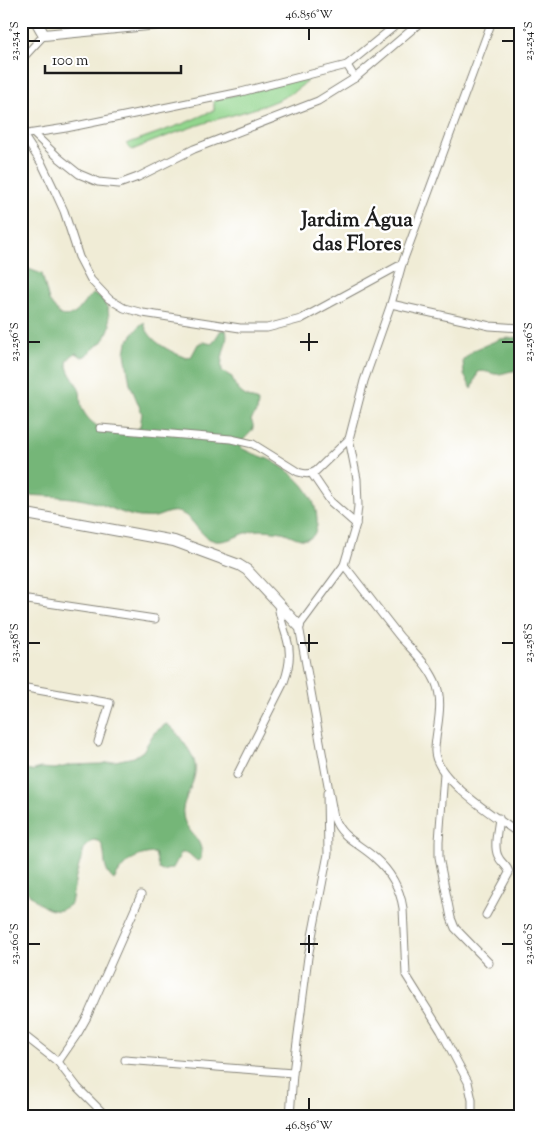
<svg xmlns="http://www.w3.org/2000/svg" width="542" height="1138" font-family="'Sorts Mill Goudy',serif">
<rect width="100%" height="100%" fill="#fff"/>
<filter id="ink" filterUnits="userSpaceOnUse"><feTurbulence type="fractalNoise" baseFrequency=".02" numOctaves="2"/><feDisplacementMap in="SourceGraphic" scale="10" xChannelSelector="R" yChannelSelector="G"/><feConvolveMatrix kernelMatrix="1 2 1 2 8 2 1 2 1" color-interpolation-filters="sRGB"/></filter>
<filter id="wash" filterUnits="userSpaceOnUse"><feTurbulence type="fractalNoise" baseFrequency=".0096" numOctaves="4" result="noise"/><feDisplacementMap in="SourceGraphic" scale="20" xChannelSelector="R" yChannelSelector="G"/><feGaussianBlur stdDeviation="1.12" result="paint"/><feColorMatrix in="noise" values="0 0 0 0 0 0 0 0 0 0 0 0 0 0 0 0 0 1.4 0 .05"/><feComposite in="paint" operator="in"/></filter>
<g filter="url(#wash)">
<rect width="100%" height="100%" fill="#f0ecd6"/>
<!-- green -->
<path fill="#92d58d" stroke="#577854" d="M 310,76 C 296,101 238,113 211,121 C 185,129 158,139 132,150 L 126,144 L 185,123 L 214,110 L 214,100 Z"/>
<!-- forest -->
<g fill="#75b678" stroke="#48694a">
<path d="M 21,260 L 26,268 L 42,274 L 49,301 L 60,315 C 80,319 79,304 93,294 L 101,297 L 108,309 L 110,326 L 105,339 L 85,356 L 82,357 L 76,353 C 55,364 77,379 80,392 C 81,398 80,403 82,408 C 88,425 113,438 130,433 C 134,432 137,429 140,427 L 142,413 L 130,384 L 125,353 L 127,342 L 141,324 L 144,323 C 149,342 170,351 186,358 L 191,357 L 198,344 L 203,342 L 212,344 L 221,330 L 226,330 C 230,341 219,355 222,371 L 232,377 C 235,390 244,397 256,400 L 258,403 L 257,411 L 251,420 C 259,433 242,435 240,447 C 249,453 259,455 268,459 C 293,471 319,494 317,525 C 316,531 314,538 307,539 C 299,541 290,534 282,532 C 275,531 266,530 259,530 C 245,530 230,543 215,541 C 199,537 195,519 181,513 C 172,509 163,515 155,517 C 150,518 145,517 140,517 C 123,515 109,506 93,502 C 70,496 45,496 21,495 Z"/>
<path d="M 521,337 L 521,371 C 510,369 504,375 495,374 C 489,373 484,370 478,372 L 472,389 L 464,375 L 463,360 L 474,350 L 500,339 Z"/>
<path d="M 166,724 C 174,728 179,736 184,743 C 200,764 197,773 187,796 C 185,801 182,808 183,814 C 184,833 205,837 201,859 L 197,861 L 188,853 L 181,853 L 173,868 L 162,871 L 159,869 L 155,853 C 135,854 124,862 114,880 C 99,868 109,852 99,841 L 93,840 L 84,849 L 76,876 L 71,904 C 51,921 35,900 21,885 L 21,769 L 31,771 L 41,768 L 55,769 L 71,765 L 101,764 L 134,757 L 143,751 L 154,733 Z"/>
</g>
</g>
<g filter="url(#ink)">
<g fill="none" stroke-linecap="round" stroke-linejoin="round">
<defs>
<g id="street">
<path d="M 21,60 L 44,35"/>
<path d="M 347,65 L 401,21"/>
<path d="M 34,134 L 59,158 L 79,174 L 98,182 L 119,184 L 138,177 L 194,149 L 318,101 L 355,78 L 422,21"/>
<path d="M 21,135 L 66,128 L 241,92 L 347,65 L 355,78"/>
<path d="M 23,135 L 42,164 L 53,187 L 64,211 L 79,257 L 91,280 L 109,299 L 124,308 L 143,313 L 240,328 L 267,328 L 301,319 L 402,264"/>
<path d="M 391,304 L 490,326 L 521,328"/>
<path d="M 100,428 L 231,439 L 253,444 L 298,472 C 305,474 309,475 316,471 L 349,439"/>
<path d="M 312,474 L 331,502 L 356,524"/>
<path d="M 344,565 C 363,589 381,613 400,637 C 413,651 427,664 435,681 C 445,703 436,727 435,749 C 432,778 499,819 521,835"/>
<path d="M 21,599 L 155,619"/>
<path d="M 21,687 L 110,703 L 98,742"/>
<path d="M 444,774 L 439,841 L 439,857 L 451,918 L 455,928 L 489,963"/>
<path d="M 237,775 L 284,682 C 289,668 292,654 287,639 C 284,627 279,617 278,604"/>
<path d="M 486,915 L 509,873 C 508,865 501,864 498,856 C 493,846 498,829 499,818"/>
<path d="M 21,1033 L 58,1062 L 78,1088 L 107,1117"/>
<path d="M 125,1060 L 293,1073"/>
<path d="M 58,1062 L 78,1033 L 87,1017 L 141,895"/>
<path d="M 290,1117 L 293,1073 L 308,957 L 328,854 L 327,793"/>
<path d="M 472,1117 L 472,1100 L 468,1082 L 441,1031 L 406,975 L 403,908 C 400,889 390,871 375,858 C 360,844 341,838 334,818 L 299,626 L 344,565 L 356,524 L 358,506 L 357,479 L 349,439 L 364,381 L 391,304 L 402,264 L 492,21"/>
</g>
<g id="secondary">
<path d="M 36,21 L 44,35 L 189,21"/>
<path d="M 21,513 L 174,541 L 239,565 L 247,570 L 299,626"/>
</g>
</defs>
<!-- street casing -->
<use href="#street" stroke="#868479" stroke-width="9"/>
<!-- secondary casing -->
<use href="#secondary" stroke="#868479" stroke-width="12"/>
<!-- street -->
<use href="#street" stroke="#fff" stroke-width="7"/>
<!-- secondary -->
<use href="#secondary" stroke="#fff" stroke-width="10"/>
</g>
</g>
<!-- ticks -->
<path fill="none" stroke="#1c1c1c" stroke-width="2" d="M 309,28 L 309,40M 28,41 L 40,41M 502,41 L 514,41M 309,333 L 309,351M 28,342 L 40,342M 300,342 L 318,342M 502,342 L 514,342M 309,634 L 309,652M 28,643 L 40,643M 300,643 L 318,643M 502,643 L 514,643M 309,935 L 309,953M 28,944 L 40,944M 300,944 L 318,944M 502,944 L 514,944M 309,1098 L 309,1110"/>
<g text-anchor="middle" stroke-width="5" stroke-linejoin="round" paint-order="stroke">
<!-- quarter labels -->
<g font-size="21" font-weight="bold" fill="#1c1c1c" stroke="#fff">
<text x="357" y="226">Jardim Água<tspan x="357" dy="24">das Flores</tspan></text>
</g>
</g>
<!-- margin -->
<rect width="542" height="1138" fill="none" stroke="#fff" stroke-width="55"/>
<!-- scale -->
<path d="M45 65v8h136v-8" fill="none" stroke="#1c1c1c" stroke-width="2.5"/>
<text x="52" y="65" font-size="15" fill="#1c1c1c" stroke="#ffffff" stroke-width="4" paint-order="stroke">100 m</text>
<rect x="28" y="28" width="486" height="1082" fill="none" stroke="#1c1c1c" stroke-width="2"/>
<g font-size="12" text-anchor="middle" fill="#1c1c1c">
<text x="309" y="18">46.856°W</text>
<text transform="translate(14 41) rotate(-90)" y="4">23.254°S</text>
<text transform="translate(528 41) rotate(-90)" y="4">23.254°S</text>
<text transform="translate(14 342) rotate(-90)" y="4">23.256°S</text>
<text transform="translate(528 342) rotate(-90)" y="4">23.256°S</text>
<text transform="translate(14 643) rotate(-90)" y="4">23.258°S</text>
<text transform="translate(528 643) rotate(-90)" y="4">23.258°S</text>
<text transform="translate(14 944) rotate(-90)" y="4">23.260°S</text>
<text transform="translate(528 944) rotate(-90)" y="4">23.260°S</text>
<text x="309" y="1129">46.856°W</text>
</g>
</svg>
